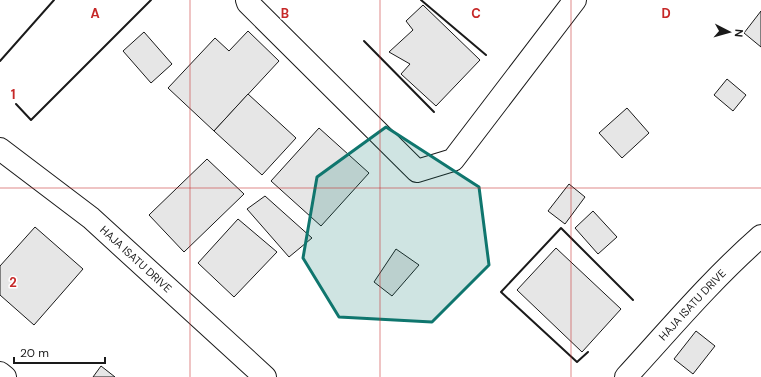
<svg xmlns="http://www.w3.org/2000/svg" width="761" height="377" font-family="'DM Sans',sans-serif">
<rect width="100%" height="100%" fill="#fff"/>
<!-- building -->
<g fill="#e6e6e6" stroke="#1a1a1a">
<path d="M 423,5 L 480,60 L 436,106 L 401,74 L 410,64 L 389,52 L 413,30 L 406,21 Z"/>
<path d="M 761,11 L 761,47 L 744,33 Z"/>
<path d="M 248,31 L 279,61 L 214,131 L 168,88 L 215,38 L 229,51 Z"/>
<path d="M 144,32 L 172,64 L 151,83 L 123,51 Z"/>
<path d="M 727,79 L 746,95 L 733,111 L 714,95 Z"/>
<path d="M 248,94 L 296,138 L 262,175 L 214,131 Z"/>
<path d="M 627,108 L 649,133 L 622,158 L 599,133 Z"/>
<path d="M 319,128 L 369,173 L 321,226 L 271,181 Z"/>
<path d="M 207,159 L 244,194 L 184,252 L 149,215 Z"/>
<path d="M 569,184 L 585,197 L 565,224 L 548,211 Z"/>
<path d="M 265,196 L 312,238 L 289,257 L 247,209 Z"/>
<path d="M 593,211 L 617,237 L 598,254 L 575,228 Z"/>
<path d="M 238,219 L 277,252 L 234,297 L 198,263 Z"/>
<path d="M 35,227 L 83,269 L 34,325 L 0,295 L 0,266 Z"/>
<path d="M 556,248 L 621,309 L 582,352 L 517,290 Z"/>
<path d="M 396,249 L 419,265 L 392,296 L 374,282 Z"/>
<path d="M 696,331 L 715,346 L 693,374 L 674,359 Z"/>
<path d="M 101,366 L 115,377 L 93,377 Z"/>
</g>
<g fill="none" stroke-linecap="round" stroke-linejoin="round">
<defs>
<g id="street">
<path d="M 247,0 L 248,3 L 417,171 L 453,160 L 575,0"/>
<path id="s1" d="M 0,149 L 91,218 L 265,377"/>
<path d="M 0,373 L 5,377"/>
<path id="s2" d="M 626,377 C 670,329 712,279 761,236"/>
</g>
</defs>
<!-- street casing -->
<use href="#street" stroke="#1a1a1a" stroke-width="24"/>
<!-- street -->
<use href="#street" stroke="#fff" stroke-width="22"/>
<!-- wall -->
<g stroke="#1a1a1a" stroke-width="2">
<path d="M 421,0 L 486,55"/>
<path d="M 364,41 L 434,112"/>
<path d="M 0,61 L 54,0"/>
<path d="M 16,104 L 31,120 L 151,0"/>
<path d="M 588,352 L 577,362 L 501,292 L 561,228 L 633,300"/>
</g>
</g>
<!-- marked area -->
<path fill="#0f766e" fill-opacity="0.2" stroke="#0f766e" stroke-width="3" stroke-linejoin="round" d="M 386,127 L 479,187 L 489,265 L 432,322 L 339,317 L 303,258 L 317,177 Z"/>
<!-- grid -->
<path fill="none" stroke="#c62828" stroke-width="1" stroke-opacity="0.55" d="M 190,0 L 190,377M 380,0 L 380,377M 571,0 L 571,377M 0,188 L 761,188"/>
<g text-anchor="middle" stroke-width="3" stroke-linejoin="round" paint-order="stroke">
<!-- street labels -->
<g font-size="11" fill="#1a1a1a" stroke="#fff">
<text dy="4" stroke="none"><textPath href="#s1" startOffset="175">HAJA ISATU DRIVE</textPath></text>
<text dy="4" stroke="none"><textPath href="#s2" startOffset="98">HAJA ISATU DRIVE</textPath></text>
</g>
</g>
<g font-size="13" text-anchor="middle" font-weight="bold" fill="#c62828" stroke="#fff" stroke-width="3" stroke-linejoin="round" paint-order="stroke">
<text x="95" y="18">A</text>
<text x="285" y="18">B</text>
<text x="476" y="18">C</text>
<text x="666" y="18">D</text>
<text x="13" y="99">1</text>
<text x="13" y="287">2</text>
</g>
<!-- north arrow -->
<g transform="translate(729 32) rotate(96)" stroke="#ffffff" stroke-width="3" paint-order="stroke">
<path d="M0-3L7 15L0 10L-7 15Z" fill="#1a1a1a"/>
<text y="-6" font-size="11" font-weight="bold" text-anchor="middle" fill="#1a1a1a">N</text>
</g>
<!-- scale -->
<path d="M14 357v6h91v-6" fill="none" stroke="#1a1a1a" stroke-width="2"/>
<text x="20" y="357" font-size="12" fill="#1a1a1a" stroke="#ffffff" stroke-width="3" paint-order="stroke">20 m</text>
</svg>
